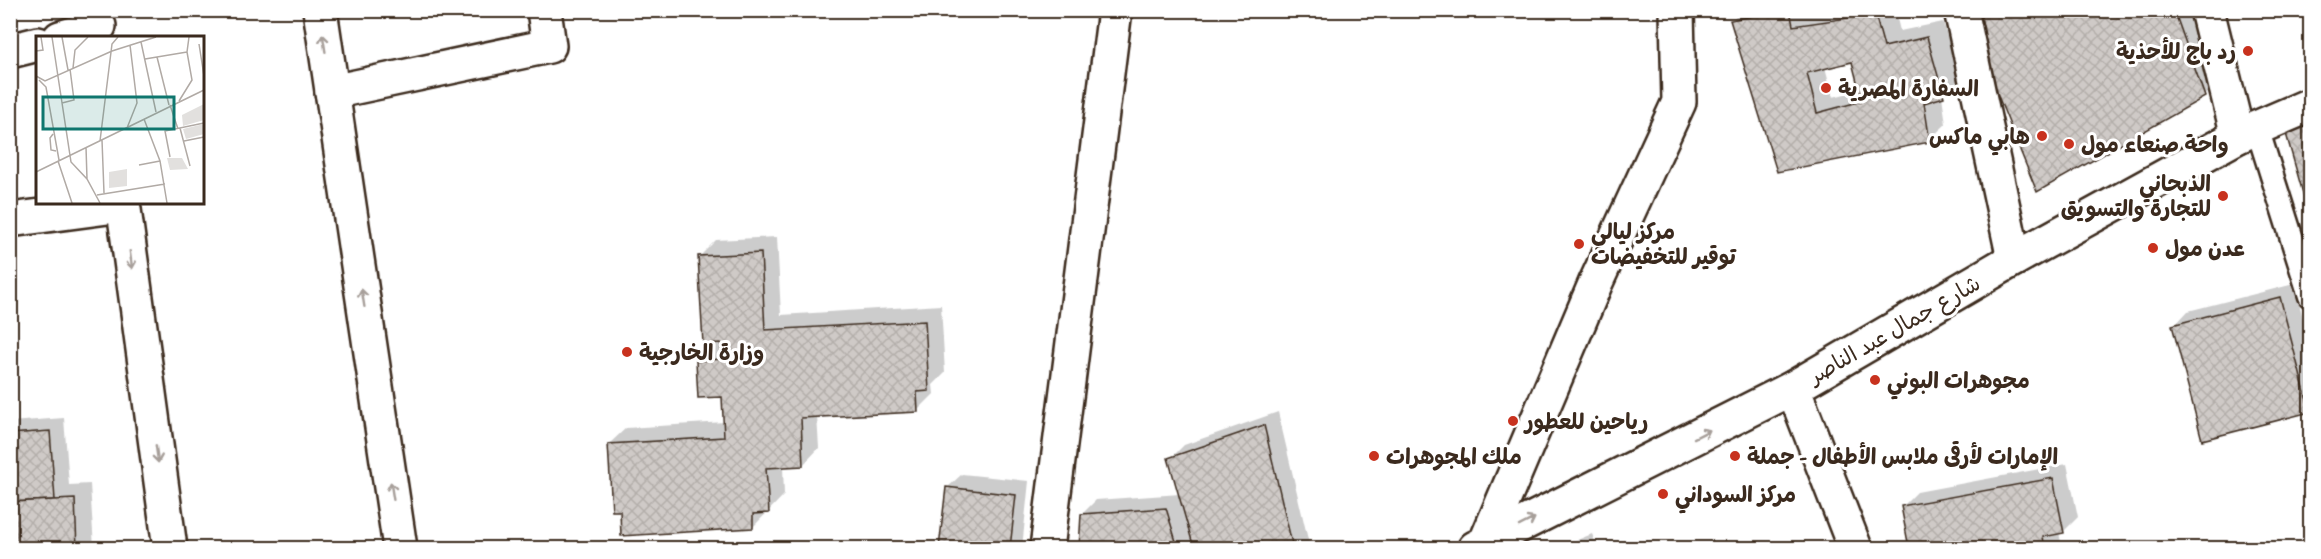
<svg xmlns="http://www.w3.org/2000/svg" width="2321" height="559" font-family="'Gochi Hand','Playpen Sans Arabic',sans-serif">
<defs>
<pattern id="building-cross-hatch" width="8" height="8" patternUnits="userSpaceOnUse" patternTransform="scale(1.5)"><rect width="8" height="8" fill="#cfcac7"/><path d="M0 0l8 8M0 8l8-8" fill="none" stroke="#b3aeaa"/></pattern>
</defs>
<rect width="100%" height="100%" fill="#fff"/>
<filter id="ink" filterUnits="userSpaceOnUse"><feTurbulence type="fractalNoise" baseFrequency=".0167" numOctaves="2"/><feDisplacementMap in="SourceGraphic" scale="12" xChannelSelector="R" yChannelSelector="G"/><feConvolveMatrix kernelMatrix="1 2 1 2 8 2 1 2 1" color-interpolation-filters="sRGB"/></filter>
<g filter="url(#ink)">
<!-- shadow -->
<g fill="#0003" fill-rule="evenodd">
<path d="M 1742,10 L 1895,10 L 1900,31 L 1943,22 L 1960,79 L 1942,96 L 1946,124 L 1929,140 L 1778,170 L 1732,20 ZM 1853,60 L 1861,90 L 1833,97 L 1825,67 Z"/>
<path d="M 1968,10 L 2196,10 L 2220,79 L 2204,96 Z"/>
<path d="M 2310,105 L 2310,213 L 2285,124 Z"/>
<path d="M 777,237 L 781,315 L 941,305 L 945,373 L 933,385 L 934,394 L 917,411 L 817,416 L 819,448 L 803,465 L 783,466 L 784,495 L 753,527 L 622,509 L 609,444 L 626,428 L 725,422 L 723,395 L 697,361 L 717,342 L 700,256 L 716,240 Z"/>
<path d="M 2294,284 L 2310,345 L 2310,410 L 2203,438 L 2174,326 L 2188,311 Z"/>
<path d="M 1278,412 L 1310,548 L 1081,548 L 1082,514 L 1096,500 L 1180,494 L 1170,459 L 1184,445 Z"/>
<path d="M 64,418 L 69,485 L 90,484 L 94,548 L 10,548 L 10,422 Z"/>
<path d="M 2067,464 L 2078,517 L 2063,532 L 2059,532 L 2062,548 L 1911,548 L 1903,506 L 1917,492 Z"/>
<path d="M 962,474 L 1029,481 L 1022,548 L 940,548 L 947,488 Z"/>
<path d="M 1592,534 L 1598,548 L 1557,548 Z"/>
</g>
<!-- building -->
<g fill="url(#building-cross-hatch)" stroke="#3b2a1e" stroke-width="1.5" fill-rule="evenodd">
<path d="M 1790,10 L 1793,26 L 1875,14 L 1884,47 L 1927,37 L 1944,97 L 1924,103 L 1930,142 L 1777,172 L 1730,20 ZM 1852,62 L 1862,101 L 1817,113 L 1807,73 Z"/>
<path d="M 1970,10 L 2174,10 L 2205,97 L 2037,192 L 1964,12 Z"/>
<path d="M 2310,114 L 2310,218 L 2283,123 Z"/>
<path d="M 761,253 L 765,330 L 925,321 L 929,391 L 917,392 L 918,412 L 801,418 L 803,466 L 766,468 L 769,513 L 753,514 L 753,528 L 621,536 L 620,511 L 612,511 L 608,444 L 724,437 L 722,397 L 698,398 L 696,361 L 722,359 L 721,343 L 703,344 L 698,256 Z"/>
<path d="M 2280,297 L 2310,412 L 2202,440 L 2172,325 Z"/>
<path d="M 1264,425 L 1293,548 L 1194,548 L 1168,458 Z"/>
<path d="M 50,431 L 55,500 L 10,502 L 10,434 Z"/>
<path d="M 2053,478 L 2064,533 L 2043,537 L 2045,548 L 1909,548 L 1901,506 Z"/>
<path d="M 946,487 L 1016,495 L 1010,548 L 939,548 Z"/>
<path d="M 75,499 L 77,548 L 10,548 L 10,502 Z"/>
<path d="M 1166,508 L 1178,548 L 1079,548 L 1081,514 Z"/>
</g>
<g fill="none" stroke-linecap="round" stroke-linejoin="round">
<defs>
<path id="service" d="M 2257,128 L 2310,296"/>
<g id="minor">
<path d="M 320,10 L 400,548"/>
<path d="M 1961,10 L 2014,259"/>
<path d="M 2207,10 L 2238,136"/>
<path d="M 60,38 L 99,26"/>
<path d="M 10,51 L 38,44"/>
<path d="M 332,92 L 549,46 L 544,10"/>
<path d="M 123,202 L 170,548"/>
<path d="M 10,220 L 123,205"/>
<path d="M 1793,388 L 1855,548"/>
<path d="M 1485,544 L 1596,282 L 1679,102 L 1677,10"/>
<path d="M 1047,548 L 1115,10"/>
<path d="M 1475,548 L 1793,388 L 2014,259 L 2238,136 L 2310,105"/>
</g>
</defs>
<!-- service casing -->
<use href="#service" stroke="#3b2a1e" stroke-width="27"/>
<!-- minor casing -->
<use href="#minor" stroke="#3b2a1e" stroke-width="38"/>
<!-- service -->
<use href="#service" stroke="#fff" stroke-width="22"/>
<!-- minor -->
<use href="#minor" stroke="#fff" stroke-width="33"/>
</g>
<!-- one-way arrows -->
<defs><path id="oneway-shaft" d="M-6 0H5M1.5-3L5.5 0L1.5 3" fill="none" stroke-width="1.6" stroke-linecap="round" stroke-linejoin="round" transform="scale(1.5)"/></defs>
<g stroke="#a79f9a">
<use href="#oneway-shaft" transform="translate(324 43) rotate(-99)"/>
<use href="#oneway-shaft" transform="translate(131 260) rotate(82)"/>
<use href="#oneway-shaft" transform="translate(363 298) rotate(-99)"/>
<use href="#oneway-shaft" transform="translate(1702 434) rotate(-27)"/>
<use href="#oneway-shaft" transform="translate(157 454) rotate(82)"/>
<use href="#oneway-shaft" transform="translate(392 491) rotate(-99)"/>
<use href="#oneway-shaft" transform="translate(1527 522) rotate(-27)"/>
</g>
</g>
<!-- markers -->
<g fill="#c8321e" stroke="#fff" stroke-width="2">
<circle cx="2248" cy="51" r="6"/>
<circle cx="1826" cy="88" r="6"/>
<circle cx="2042" cy="136" r="6"/>
<circle cx="2069" cy="144" r="6"/>
<circle cx="2223" cy="196" r="6"/>
<circle cx="1579" cy="244" r="6"/>
<circle cx="2153" cy="248" r="6"/>
<circle cx="627" cy="352" r="6"/>
<circle cx="1875" cy="380" r="6"/>
<circle cx="1513" cy="421" r="6"/>
<circle cx="1374" cy="456" r="6"/>
<circle cx="1735" cy="456" r="6"/>
<circle cx="1663" cy="494" r="6"/>
</g>
<g text-anchor="middle" stroke-width="6" stroke-linejoin="round" paint-order="stroke">
<!-- poi labels -->
<g font-size="22" font-weight="bold" fill="#3b2a1e" stroke="#fff" text-anchor="start">
<text x="2236" y="59" text-anchor="end">رد باج للأحذية</text>
<text x="1838" y="96">السفارة المصرية</text>
<text x="2030" y="144" text-anchor="end">هابي ماكس</text>
<text x="2081" y="152">واحة صنعاء مول</text>
<text x="2211" y="191" text-anchor="end">الذبحاني<tspan x="2211" dy="25">للتجارة والتسويق</tspan></text>
<text x="1591" y="239">مركز ليالي<tspan x="1591" dy="25">توقير للتخفيضات</tspan></text>
<text x="2165" y="256">عدن مول</text>
<text x="639" y="360">وزارة الخارجية</text>
<text x="1887" y="388">مجوهرات البوني</text>
<text x="1525" y="429">رياحين للعطور</text>
<text x="1386" y="464">ملك المجوهرات</text>
<text x="1747" y="464">الإمارات لأرقى ملابس الأطفال - جملة</text>
<text x="1675" y="502">مركز السوداني</text>
</g>
<!-- street labels -->
<g font-size="22" fill="#3b2a1e" stroke="#fff">
<text transform="translate(1894 329) rotate(-30)" y="8">شارع جمال عبد الناصر</text>
</g>
</g>
<!-- overview -->
<g transform="translate(36 36)">
<rect width="168" height="168" fill="#fff"/>
<path d="M 168,68 L 168,84 L 147,90 L 146,79 ZM 168,88 L 168,98 L 150,103 L 147,93 ZM 131,122 L 146,122 L 152,133 L 134,134 ZM 91,133 L 91,150 L 73,152 L 73,136 Z" fill="#e2e0de"/>
<path fill="none" stroke="#b1aaa5" stroke-width="1.5" d="M 16,1 L 35,126 L 51,143 L 64,167M 26,1 L 32,34M 105,6 L 120,76M 163,8 L 168,40M 0,15 L 7,14 L 5,1M 121,21 L 133,69M 109,23 L 151,16M 37,32 L 39,14 L 52,1M 0,40 L 9,45 L 76,15 L 120,1M 3,44 L 10,51 L 23,124M 143,65 L 156,44 L 151,16 L 153,1M 26,67 L 38,64 L 34,33M 134,69 L 142,93M 108,83 L 124,125 L 131,167M 91,92 L 101,67 L 94,9M 144,92 L 154,130M 17,98 L 14,102 L 15,114 L 20,115M 66,104 L 68,157M 64,105 L 76,8 L 82,1M 148,105 L 168,101M 50,111 L 51,143M 134,121 L 129,95 L 168,87M 22,125 L 36,167M 103,129 L 124,125M 0,136 L 168,54M 61,159 L 129,148"/>
<path fill="#0f766e" fill-opacity="0.15" stroke="#0f766e" stroke-width="3" d="M 7,61 L 138,61 L 138,93 L 7,93 Z"/>
<rect width="168" height="168" fill="none" stroke="#3b2a1e" stroke-width="3"/>
</g>
<!-- margin -->
<rect width="2321" height="559" fill="none" stroke="#fff" stroke-width="36"/>
<rect x="18" y="18" width="2285" height="523" fill="none" stroke="#3b2a1e" stroke-width="2" filter="url(#ink)"/>
</svg>
